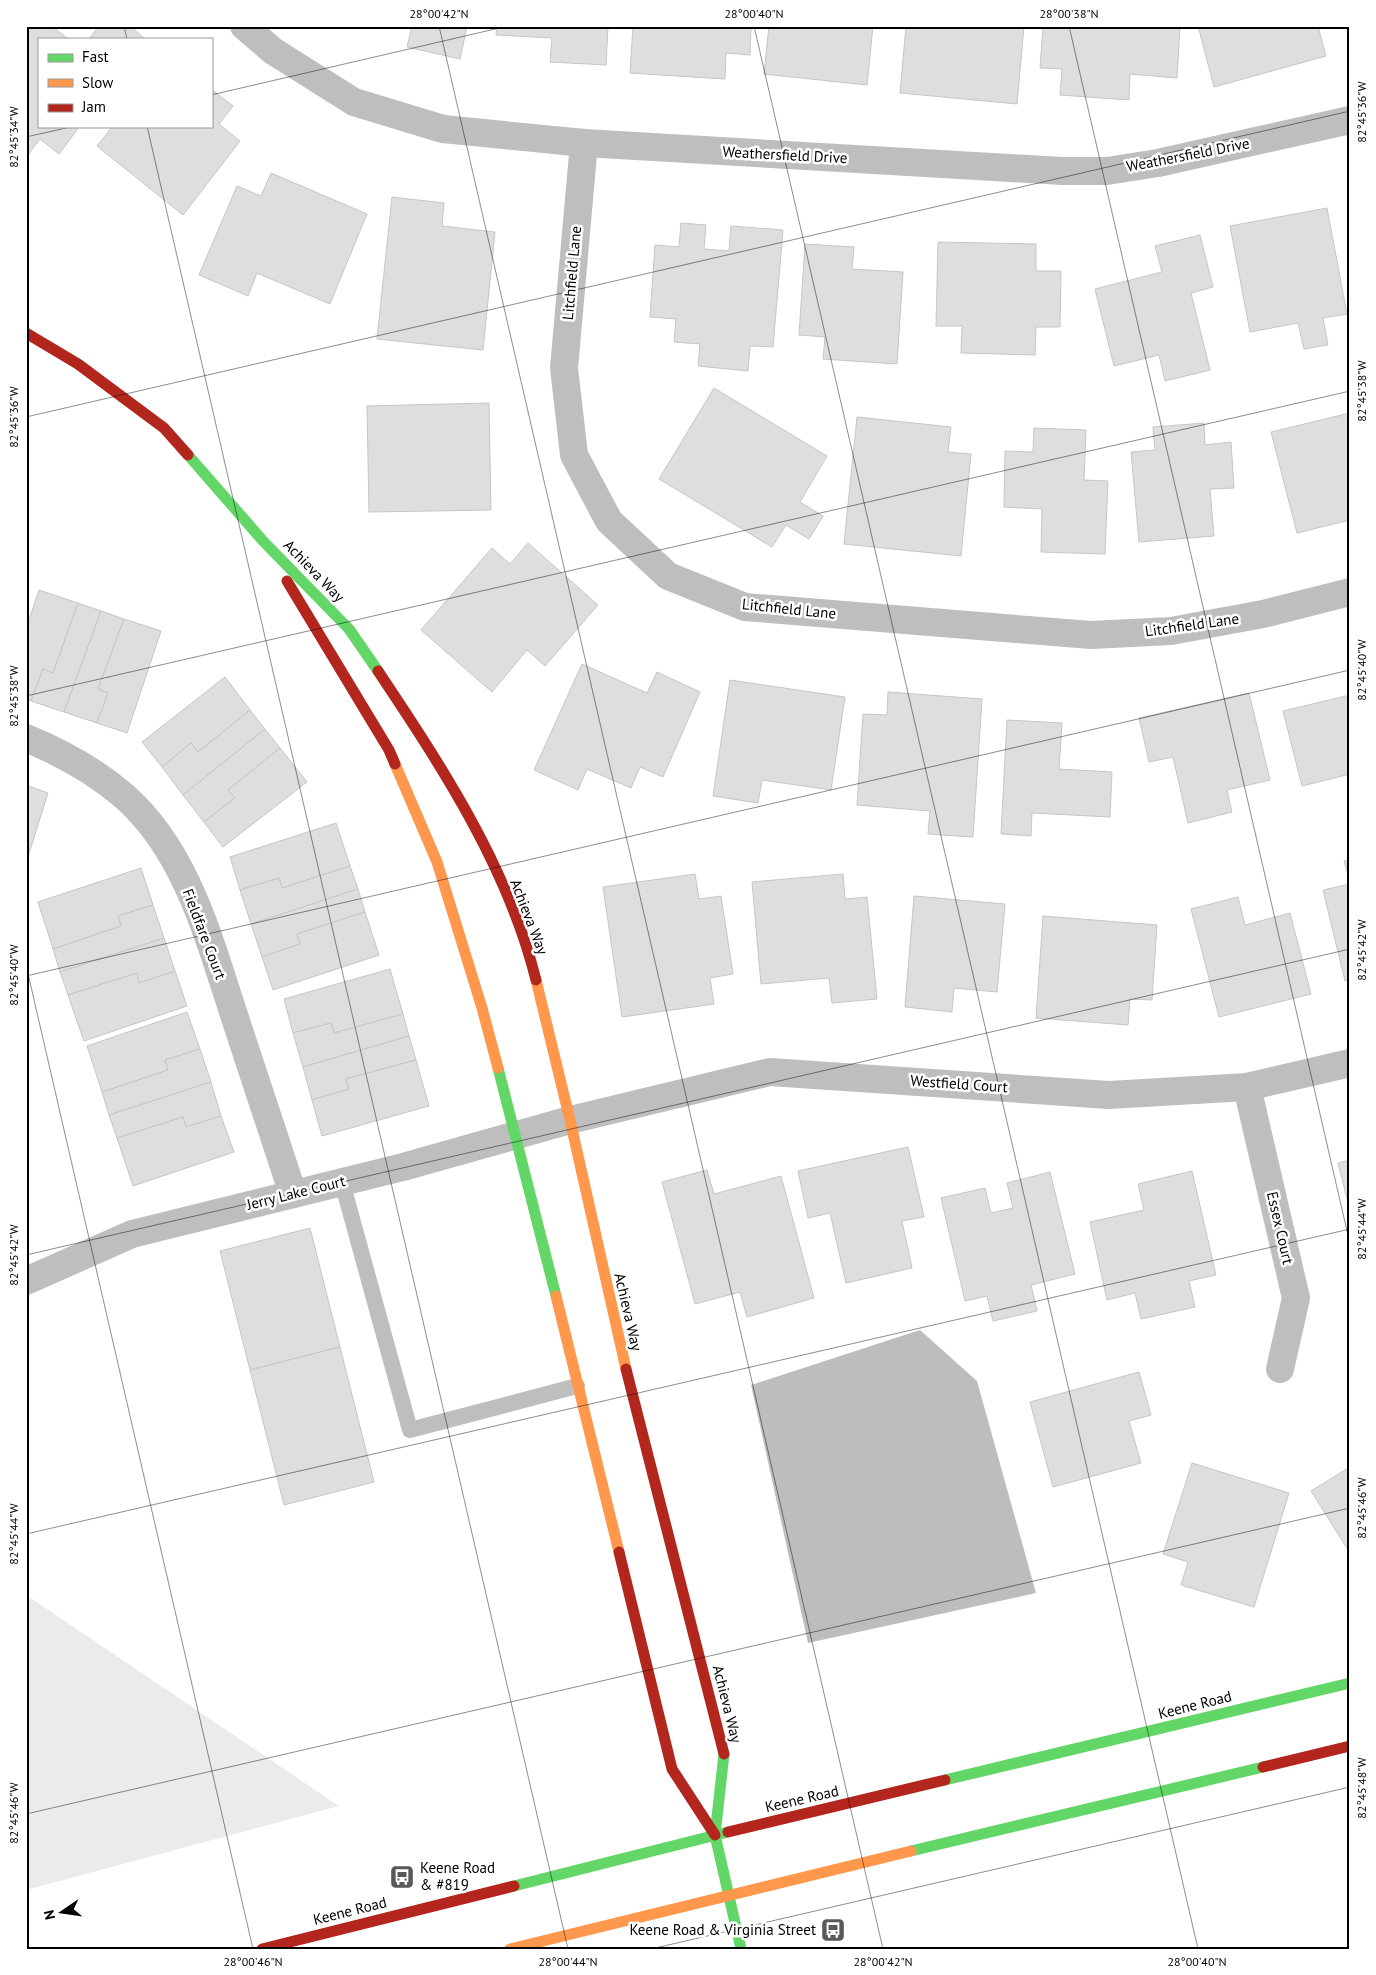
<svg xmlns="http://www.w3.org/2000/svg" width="1376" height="1975" font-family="'PT Sans',sans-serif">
<rect width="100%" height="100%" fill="#fff"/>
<!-- green -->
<path fill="#ebebeb" d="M 26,1595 L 339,1806 L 26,1890 Z"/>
<!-- water -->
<path fill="#bdbdbd" d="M 920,1330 L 977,1381 L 1036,1593 L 808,1643 L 751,1385 Z"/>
<!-- building -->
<g fill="#dedede" stroke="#c6c6c6">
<path d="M 26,26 L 52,26 L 68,39 L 39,39 L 39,126 L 80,126 L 59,154 L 40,139 L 26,157 Z"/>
<path d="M 99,26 L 130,26 L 145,39 L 89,39 Z"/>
<path d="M 412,26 L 467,26 L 460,59 L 407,47 Z"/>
<path d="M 497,26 L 608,26 L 606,65 L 550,62 L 552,38 L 496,35 Z"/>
<path d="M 633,26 L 751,26 L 750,55 L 726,53 L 725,79 L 630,73 Z"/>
<path d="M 769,26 L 873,26 L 867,85 L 764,74 Z"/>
<path d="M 906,26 L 1024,26 L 1017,104 L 900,93 Z"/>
<path d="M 1043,26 L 1180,27 L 1177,78 L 1130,74 L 1129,100 L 1060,95 L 1062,69 L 1040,68 Z"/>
<path d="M 1198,26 L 1318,26 L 1326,56 L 1214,87 Z"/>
<path d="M 211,89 L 233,106 L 219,124 L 240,141 L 183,215 L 97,146 L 113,126 L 211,126 Z"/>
<path d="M 271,173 L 367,214 L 330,304 L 257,273 L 248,296 L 199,275 L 237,186 L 261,196 Z"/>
<path d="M 392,197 L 444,203 L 442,226 L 495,232 L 483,350 L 377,339 Z"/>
<path d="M 1327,208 L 1347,314 L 1323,318 L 1328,345 L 1304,349 L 1298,323 L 1250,332 L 1230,226 Z"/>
<path d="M 681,223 L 706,225 L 704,249 L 729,251 L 731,226 L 783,230 L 773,347 L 750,346 L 748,371 L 698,366 L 700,344 L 674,342 L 676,319 L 650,317 L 655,245 L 679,247 Z"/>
<path d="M 1200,235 L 1213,287 L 1191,293 L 1210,370 L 1165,381 L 1159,355 L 1114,366 L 1095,289 L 1162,272 L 1155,246 Z"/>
<path d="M 938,242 L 1036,244 L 1036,271 L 1061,271 L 1060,327 L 1036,327 L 1035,355 L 961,353 L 962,326 L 936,326 Z"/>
<path d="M 805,244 L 854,247 L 852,269 L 903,272 L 897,364 L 823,359 L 825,337 L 799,335 Z"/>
<path d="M 714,388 L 827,456 L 800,502 L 823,516 L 809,539 L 786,525 L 772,547 L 659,479 Z"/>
<path d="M 489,403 L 491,510 L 369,512 L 367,406 Z"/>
<path d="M 1350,413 L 1350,520 L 1297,533 L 1271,432 Z"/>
<path d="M 857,417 L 951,427 L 948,452 L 971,454 L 961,556 L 844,544 Z"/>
<path d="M 1204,423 L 1205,445 L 1231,442 L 1234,488 L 1210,489 L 1214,536 L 1139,542 L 1131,452 L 1155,450 L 1153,427 Z"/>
<path d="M 1034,428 L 1086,430 L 1084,480 L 1108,481 L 1105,554 L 1041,552 L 1042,509 L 1004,507 L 1005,451 L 1033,452 Z"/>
<path d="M 528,543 L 598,605 L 545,666 L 527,650 L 492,692 L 421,630 L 492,548 L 510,564 Z"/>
<path d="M 39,590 L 78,603 L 53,673 L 43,669 L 31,701 L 26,699 L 26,629 Z"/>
<path d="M 78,603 L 101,611 L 64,712 L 31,701 L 43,669 L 53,673 Z"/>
<path d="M 101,611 L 124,619 L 98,689 L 108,693 L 97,723 L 64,712 Z"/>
<path d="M 124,619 L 161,631 L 127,733 L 97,723 L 108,693 L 98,689 Z"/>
<path d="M 582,664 L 647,693 L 657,672 L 700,692 L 663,777 L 640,767 L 631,788 L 587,769 L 578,790 L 534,770 Z"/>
<path d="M 225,677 L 250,710 L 198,752 L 191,743 L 162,767 L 142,742 Z"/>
<path d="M 730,680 L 845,697 L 831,790 L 762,780 L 758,803 L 713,796 Z"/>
<path d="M 888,692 L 982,699 L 973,837 L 928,834 L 930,811 L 857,805 L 863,714 L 887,715 Z"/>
<path d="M 1249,693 L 1270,780 L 1227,790 L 1232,812 L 1188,823 L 1173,757 L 1149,762 L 1139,718 Z"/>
<path d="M 1350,695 L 1350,774 L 1302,786 L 1283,711 Z"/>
<path d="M 250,710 L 265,729 L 183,795 L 162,767 L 191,743 L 198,752 Z"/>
<path d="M 1007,720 L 1062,723 L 1059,769 L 1112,772 L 1110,817 L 1032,813 L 1031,836 L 1001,834 Z"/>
<path d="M 265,729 L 280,748 L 228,790 L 235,798 L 204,822 L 183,795 Z"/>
<path d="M 280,748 L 307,782 L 223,847 L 204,822 L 235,798 L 228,790 Z"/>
<path d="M 26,785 L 48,793 L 26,863 Z"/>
<path d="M 336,823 L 350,866 L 282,888 L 279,878 L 240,890 L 230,857 Z"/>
<path d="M 1350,859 L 1350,882 L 1344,861 Z"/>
<path d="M 350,866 L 358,889 L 251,924 L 240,890 L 279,878 L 282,888 Z"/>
<path d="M 141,868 L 153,905 L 118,916 L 121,926 L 53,949 L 38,902 Z"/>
<path d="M 695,874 L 699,899 L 721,896 L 733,974 L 710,978 L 714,1004 L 622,1017 L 603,887 Z"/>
<path d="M 843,874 L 845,899 L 867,897 L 877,999 L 832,1003 L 829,978 L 761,984 L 752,882 Z"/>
<path d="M 1350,884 L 1350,980 L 1345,981 L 1323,890 Z"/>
<path d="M 358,889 L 365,912 L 297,934 L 300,944 L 262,957 L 251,924 Z"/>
<path d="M 914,896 L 1005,904 L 997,992 L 954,988 L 952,1012 L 905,1007 Z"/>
<path d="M 1238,897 L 1245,925 L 1290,913 L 1311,994 L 1219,1017 L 1191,909 Z"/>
<path d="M 153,905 L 164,938 L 60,972 L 53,949 L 121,926 L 118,916 Z"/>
<path d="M 365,912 L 379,955 L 273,990 L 262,957 L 300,944 L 297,934 Z"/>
<path d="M 1043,916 L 1157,925 L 1152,1000 L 1130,999 L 1128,1025 L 1036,1018 Z"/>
<path d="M 164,938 L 175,971 L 139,983 L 137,973 L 68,995 L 60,972 Z"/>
<path d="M 390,969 L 403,1014 L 334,1033 L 331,1023 L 293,1033 L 284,999 Z"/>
<path d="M 175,971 L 187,1006 L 84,1041 L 68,995 L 137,973 L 139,983 Z"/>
<path d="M 187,1012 L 200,1049 L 165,1060 L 168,1070 L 102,1092 L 87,1046 Z"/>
<path d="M 403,1014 L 409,1036 L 303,1067 L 293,1033 L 331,1023 L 334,1033 Z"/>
<path d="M 409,1036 L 416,1060 L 346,1079 L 349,1089 L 312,1100 L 303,1067 Z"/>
<path d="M 200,1049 L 211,1082 L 109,1115 L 102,1092 L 168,1070 L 165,1060 Z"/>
<path d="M 416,1060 L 429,1106 L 322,1136 L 312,1100 L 349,1089 L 346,1079 Z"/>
<path d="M 211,1082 L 221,1116 L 186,1127 L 183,1117 L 117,1138 L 109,1115 Z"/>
<path d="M 221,1116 L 234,1152 L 133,1186 L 117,1138 L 183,1117 L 186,1127 Z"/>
<path d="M 908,1147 L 924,1217 L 902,1221 L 912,1268 L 846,1283 L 830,1213 L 808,1218 L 798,1171 Z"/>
<path d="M 1350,1160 L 1350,1211 L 1338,1163 Z"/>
<path d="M 707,1170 L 714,1194 L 781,1176 L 814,1298 L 747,1317 L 740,1292 L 695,1304 L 662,1182 Z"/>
<path d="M 1192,1171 L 1216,1275 L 1189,1281 L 1195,1307 L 1141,1319 L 1135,1293 L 1107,1300 L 1090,1222 L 1144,1210 L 1138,1184 Z"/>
<path d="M 1050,1172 L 1075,1274 L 1031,1285 L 1037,1311 L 993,1321 L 987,1296 L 965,1301 L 941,1198 L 985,1188 L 991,1213 L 1013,1208 L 1007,1183 Z"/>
<path d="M 310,1228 L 340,1347 L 250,1370 L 220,1251 Z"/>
<path d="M 340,1347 L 374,1482 L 284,1505 L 250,1370 Z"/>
<path d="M 1139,1372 L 1151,1415 L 1129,1421 L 1141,1463 L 1053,1487 L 1030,1402 Z"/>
<path d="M 1192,1463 L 1289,1493 L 1254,1607 L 1181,1585 L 1188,1562 L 1163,1554 Z"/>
<path d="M 1350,1467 L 1350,1553 L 1311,1491 Z"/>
</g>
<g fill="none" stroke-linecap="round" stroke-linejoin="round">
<!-- lane -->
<path stroke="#bebebe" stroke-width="16" d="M 342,1182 L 410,1430 L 577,1386"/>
<!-- street -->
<g stroke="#bebebe" stroke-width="28">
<path d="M 244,26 L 273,51 L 354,102 L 443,129 L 584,143 L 1062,171 L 1107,171 L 1158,163 L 1350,120"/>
<path d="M 584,143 L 564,368 L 574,455 L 609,521 L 668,576 L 745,607 L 1091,635 L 1171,631 L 1263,614 L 1350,592"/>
<path d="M 26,738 C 60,752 95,771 124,796 C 188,852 210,943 236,1021 C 255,1079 274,1136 293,1194"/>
<path d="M 1247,1087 L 1296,1298 L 1280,1369"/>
<path d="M 26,1281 L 132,1234 L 403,1167 L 570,1120 L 770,1072 L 1109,1095 L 1247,1087 L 1350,1063"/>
</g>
<!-- fast -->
<g stroke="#63d668" stroke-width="11">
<path d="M 188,455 L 264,542 L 349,629 L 378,671"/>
<path d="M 498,1068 L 556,1296"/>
<path d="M 724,1754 L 715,1835 L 741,1949"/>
<path d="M 945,1780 L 1350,1683"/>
<path d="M 911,1851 L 1263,1767"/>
<path d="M 514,1886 L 728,1832"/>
</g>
<!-- slow -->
<g stroke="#ff974d" stroke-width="11">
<path d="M 395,764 L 437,862 L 482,1008 L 498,1068"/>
<path d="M 536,980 L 570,1120 L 626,1369"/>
<path d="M 556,1296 L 619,1552"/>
<path d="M 510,1949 L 911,1851"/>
</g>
<!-- jam -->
<g stroke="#b3261e" stroke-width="11">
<path d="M 26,333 L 78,364 L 164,428 L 188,455"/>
<path d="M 287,581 L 389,750 L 395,764"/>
<path d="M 378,671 C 442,767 508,867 536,980"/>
<path d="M 626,1369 L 724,1754"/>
<path d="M 619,1552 L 672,1769 L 715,1835"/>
<path d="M 1263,1767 L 1350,1746"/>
<path d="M 728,1832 L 945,1780"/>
<path d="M 262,1949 L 514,1886"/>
</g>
</g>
<!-- ticks -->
<path fill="none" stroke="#000" stroke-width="1" stroke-opacity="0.45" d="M 124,26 L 127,39M 439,26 L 883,1949M 754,26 L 1198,1949M 1069,26 L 1350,1244M 211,95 L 508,26M 147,126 L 568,1949M 26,137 L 75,126M 26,417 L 1350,111M 26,696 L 1350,391M 26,965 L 253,1949M 26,976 L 1350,670M 26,1255 L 1350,949M 26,1534 L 1350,1229M 26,1814 L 1350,1508M 651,1949 L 1350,1787"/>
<!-- icons -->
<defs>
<symbol id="bus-square" viewBox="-11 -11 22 22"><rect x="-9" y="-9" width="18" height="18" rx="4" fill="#595959" stroke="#fff"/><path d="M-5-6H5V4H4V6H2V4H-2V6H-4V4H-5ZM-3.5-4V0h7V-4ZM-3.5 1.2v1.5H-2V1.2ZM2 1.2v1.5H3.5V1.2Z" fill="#fff"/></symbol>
</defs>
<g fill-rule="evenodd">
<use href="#bus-square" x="388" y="1863" width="28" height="28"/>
<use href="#bus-square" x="819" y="1916" width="28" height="28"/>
</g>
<g text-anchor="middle" stroke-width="5" stroke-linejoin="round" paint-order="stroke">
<!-- street labels -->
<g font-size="15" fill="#000" stroke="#fff">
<text transform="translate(785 155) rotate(3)" y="5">Weathersfield Drive</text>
<text transform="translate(1188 155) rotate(-11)" y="5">Weathersfield Drive</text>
<text transform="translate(572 273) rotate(-85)" y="5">Litchfield Lane</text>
<text transform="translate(314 571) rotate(46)" y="5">Achieva Way</text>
<text transform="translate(789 609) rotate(6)" y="5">Litchfield Lane</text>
<text transform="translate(1192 625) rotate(-8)" y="5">Litchfield Lane</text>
<text transform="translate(529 917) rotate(69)" y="5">Achieva Way</text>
<text transform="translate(204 934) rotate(69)" y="5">Fieldfare Court</text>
<text transform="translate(959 1084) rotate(4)" y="5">Westfield Court</text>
<text transform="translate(296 1193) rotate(-14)" y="5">Jerry Lake Court</text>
<text transform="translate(1280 1228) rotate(77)" y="5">Essex Court</text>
<text transform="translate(628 1312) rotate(77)" y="5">Achieva Way</text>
<text transform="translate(727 1704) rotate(76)" y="5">Achieva Way</text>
<text transform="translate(1195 1705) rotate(-14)" y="5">Keene Road</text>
<text transform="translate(802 1799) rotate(-13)" y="5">Keene Road</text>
<text transform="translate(350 1911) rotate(-14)" y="5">Keene Road</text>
</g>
<!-- poi labels -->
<g font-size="15" fill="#000" stroke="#fff" text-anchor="start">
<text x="420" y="1873">Keene Road<tspan x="420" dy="17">&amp; #819</tspan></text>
<text x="816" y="1935" text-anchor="end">Keene Road &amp; Virginia Street</text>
</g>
</g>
<!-- border -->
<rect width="1376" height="1975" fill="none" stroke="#ffffff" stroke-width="55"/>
<!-- legend -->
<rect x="38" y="38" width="175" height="90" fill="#ffffff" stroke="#999999"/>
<rect x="48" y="54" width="25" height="8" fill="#63d668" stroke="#999999"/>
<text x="82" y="62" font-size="15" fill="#000000">Fast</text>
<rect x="48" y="79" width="25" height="8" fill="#ff974d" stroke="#999999"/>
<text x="82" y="88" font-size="15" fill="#000000">Slow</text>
<rect x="48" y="104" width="25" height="8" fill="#b3261e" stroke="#999999"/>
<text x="82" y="112" font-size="15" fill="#000000">Jam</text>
<!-- north arrow -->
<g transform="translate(62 1912) rotate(257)" stroke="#ffffff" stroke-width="4" paint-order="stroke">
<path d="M0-4L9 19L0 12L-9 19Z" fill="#000000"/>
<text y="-8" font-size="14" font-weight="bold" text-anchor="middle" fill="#000000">N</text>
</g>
<rect x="28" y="28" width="1320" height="1920" fill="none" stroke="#000" stroke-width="2"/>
<g font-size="12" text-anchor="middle" fill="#000">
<text x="439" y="18">28°00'42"N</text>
<text x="754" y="18">28°00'40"N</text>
<text x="1069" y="18">28°00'38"N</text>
<text transform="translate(1362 112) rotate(-90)" y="4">82°45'36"W</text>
<text transform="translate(14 137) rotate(-90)" y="4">82°45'34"W</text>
<text transform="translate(1362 391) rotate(-90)" y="4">82°45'38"W</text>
<text transform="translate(14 417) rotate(-90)" y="4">82°45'36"W</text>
<text transform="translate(1362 670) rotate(-90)" y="4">82°45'40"W</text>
<text transform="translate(14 696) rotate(-90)" y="4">82°45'38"W</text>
<text transform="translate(1362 950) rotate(-90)" y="4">82°45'42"W</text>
<text transform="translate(14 975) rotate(-90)" y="4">82°45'40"W</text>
<text transform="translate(1362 1229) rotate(-90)" y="4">82°45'44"W</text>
<text transform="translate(14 1255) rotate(-90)" y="4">82°45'42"W</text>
<text transform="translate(1362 1508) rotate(-90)" y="4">82°45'46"W</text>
<text transform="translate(14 1534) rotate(-90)" y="4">82°45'44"W</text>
<text transform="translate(1362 1788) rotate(-90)" y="4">82°45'48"W</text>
<text transform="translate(14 1813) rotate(-90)" y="4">82°45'46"W</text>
<text x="253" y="1966">28°00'46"N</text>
<text x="568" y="1966">28°00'44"N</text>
<text x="883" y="1966">28°00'42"N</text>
<text x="1197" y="1966">28°00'40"N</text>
</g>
</svg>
